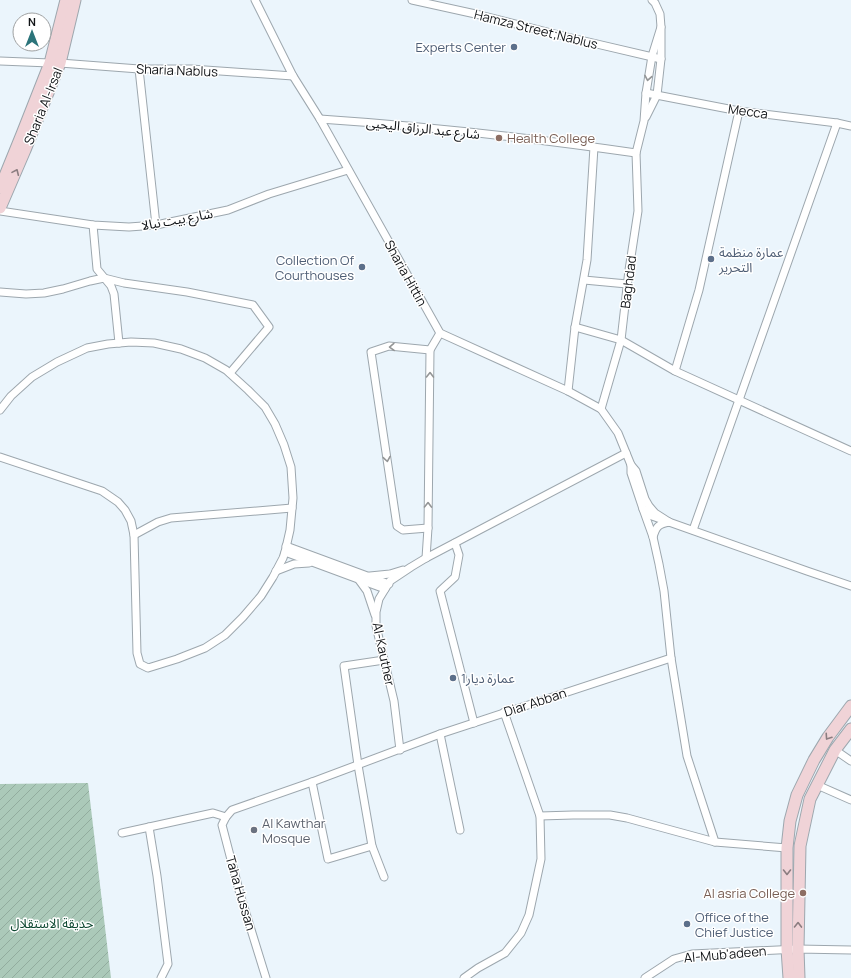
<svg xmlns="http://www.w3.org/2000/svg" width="851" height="978" font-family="Manrope,'Noto Sans Arabic',sans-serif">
<defs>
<pattern id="garden-furrows" width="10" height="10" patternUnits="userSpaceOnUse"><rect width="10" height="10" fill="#abc9b9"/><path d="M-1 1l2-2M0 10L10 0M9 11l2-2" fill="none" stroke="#92ac9e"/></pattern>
</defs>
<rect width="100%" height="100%" fill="#ebf5fc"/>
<!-- garden -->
<path fill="url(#garden-furrows)" d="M 88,783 L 111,978 L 0,978 L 0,784 Z"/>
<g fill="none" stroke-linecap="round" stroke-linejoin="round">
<defs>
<g id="minor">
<path d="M 255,0 L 293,76 L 320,119 L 440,333 L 568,391 L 601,409 L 618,433 L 631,465 L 636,471 L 645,499 L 649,506 L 655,513 L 669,522"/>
<path d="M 412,0 L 480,15 L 567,37 L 661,59"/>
<path d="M 0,61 L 50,63"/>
<path d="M 60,63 L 139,69 L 191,69 L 293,76"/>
<path d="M 139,69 L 156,225"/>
<path d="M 646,93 L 739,111 L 837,123 L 851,126"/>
<path d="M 646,117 L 657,95 L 661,59 L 661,27 L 660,14 L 655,3 L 652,0"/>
<path d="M 320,119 C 425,126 531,138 636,153 L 644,121 L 646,93 L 652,56 L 661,27"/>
<path d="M 0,211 L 93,225 L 129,227 L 156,225 L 228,210 L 269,194 L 348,170"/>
<path d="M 93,225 L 97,269 L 111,286 L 114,294 L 119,343"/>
<path d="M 584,280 L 627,284"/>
<path d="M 0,292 L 26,294 L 44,293 L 63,289 L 90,281 L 104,278 L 124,283 L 187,292 L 253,305 L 269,327 L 230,373"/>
<path d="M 575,327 L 621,340 L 675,371 L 851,451"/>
<path d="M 675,371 L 699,290 L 739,111"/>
<path d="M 568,391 L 575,327 L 587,260 L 594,147"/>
<path d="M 601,409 L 621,340 L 629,270 L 638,211 L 636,153"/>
<path d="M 0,410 L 11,396 L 32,377 L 57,362 L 87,348 L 108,344 L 131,342 L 154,343 L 181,349 L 205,358 L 226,370 L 248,390 L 265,407 L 275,424 L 284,445 L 291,467 L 293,498 L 290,530 L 285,552 L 283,558 L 273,577 L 261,596 L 243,617 L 225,635 L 205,648 L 177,659 L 148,668 L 140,664 L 137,653 L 134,535 L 131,521 L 125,510 L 118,502 L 102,491 L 0,457"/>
<path d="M 631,465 L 631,473 L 643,509 L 652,516 L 807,571 L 851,586"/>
<path d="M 643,509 L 653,537 L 659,564 L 664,591 L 671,658 L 687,756 L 715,842"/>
<path d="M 428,528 L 403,530 L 397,526 L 371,352 L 389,346 L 430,350"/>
<path d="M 693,530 L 837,123"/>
<path d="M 134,535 L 158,522 L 171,518 L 292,508"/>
<path d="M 653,537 C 656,527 658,524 669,522"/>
<path d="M 455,543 L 459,555 L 455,577 L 440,591 L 474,723"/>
<path d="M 286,546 L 389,584"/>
<path d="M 285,552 L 385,589"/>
<path d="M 426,558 L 428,528 L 430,350 L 440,333"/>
<path d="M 276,571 L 294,564 L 309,563"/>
<path d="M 370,576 L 390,574 L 403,570"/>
<path d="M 359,580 L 367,591 L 375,615"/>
<path d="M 384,660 L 344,666 L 358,765 L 372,846 L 384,877"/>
<path d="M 440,734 L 460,830"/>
<path d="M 400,750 L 394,701 L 376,626 L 376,612 L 379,599 L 390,581 L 411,567 L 426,558 L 626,453"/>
<path d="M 835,750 L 851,761"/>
<path d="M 312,782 L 328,859 L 372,846"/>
<path d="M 817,785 L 851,800"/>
<path d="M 540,816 L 573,815 L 610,815 L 627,818 L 715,842 L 787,848"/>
<path d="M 149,827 L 157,876 L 168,964 L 161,978"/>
<path d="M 122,833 L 213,813 L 226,817"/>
<path d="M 266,978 L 240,894 L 222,825 L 226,817 L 232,810 L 312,782 L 440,734 L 671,658"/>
<path d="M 464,978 L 478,968 L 505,953 L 521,933 L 529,915 L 541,859 L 540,816 L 504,712"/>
<path d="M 645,978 L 674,959 L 692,954 L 798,949 L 851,950"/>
</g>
<g id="secondary">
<path d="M 0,188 L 22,134 L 50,63 L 66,0"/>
<path d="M 0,208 L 25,150 L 60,63 L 75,0"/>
<path d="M 789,978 L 787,949 L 787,848 L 790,821 L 797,795 L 814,760 L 828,737 L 851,706"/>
<path d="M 799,978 L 798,949 L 800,846 L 810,799 L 835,750 L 851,729"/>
</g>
</defs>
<!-- minor casing -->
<use href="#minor" stroke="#9da7ae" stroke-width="9"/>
<!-- secondary casing -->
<use href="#secondary" stroke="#9da7ae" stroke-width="13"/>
<!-- minor -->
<use href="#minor" stroke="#fff" stroke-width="7"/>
<!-- secondary -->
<use href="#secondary" stroke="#f0d3d7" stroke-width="11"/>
</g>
<!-- one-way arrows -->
<defs><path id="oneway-chevron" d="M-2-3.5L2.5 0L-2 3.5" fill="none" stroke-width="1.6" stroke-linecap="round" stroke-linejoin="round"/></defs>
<g stroke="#939596">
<use href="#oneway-chevron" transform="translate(648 78) rotate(100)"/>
<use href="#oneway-chevron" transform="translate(392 347) rotate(178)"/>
<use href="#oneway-chevron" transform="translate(430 375) rotate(-89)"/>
<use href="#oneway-chevron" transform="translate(387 459) rotate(81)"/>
<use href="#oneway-chevron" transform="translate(428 505) rotate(-89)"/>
</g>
<g stroke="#8b7d80">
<use href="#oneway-chevron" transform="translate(16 172) rotate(-66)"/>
<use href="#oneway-chevron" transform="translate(828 737) rotate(124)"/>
<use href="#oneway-chevron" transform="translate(787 872) rotate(90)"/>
<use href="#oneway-chevron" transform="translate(798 925) rotate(-89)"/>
</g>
<!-- markers -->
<g fill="#5c6f8a" stroke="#fff" stroke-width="1.5">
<circle cx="514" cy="47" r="4"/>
<circle cx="711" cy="259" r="4"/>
<circle cx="362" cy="267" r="4"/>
<circle cx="453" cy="678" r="4"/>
<circle cx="687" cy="924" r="4"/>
</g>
<g fill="#8d6e63" stroke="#fff" stroke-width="1.5">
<circle cx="499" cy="138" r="4"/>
<circle cx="803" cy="893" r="4"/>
</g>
<circle fill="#6b7280" stroke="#fff" stroke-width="1.5" cx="254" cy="830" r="4"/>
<g text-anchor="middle" stroke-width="3" stroke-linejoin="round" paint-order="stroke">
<!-- street labels -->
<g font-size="13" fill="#101316" stroke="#fff">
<text transform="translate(536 29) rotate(14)" y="5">Hamza Street;Nablus</text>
<text transform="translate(177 70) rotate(2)" y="5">Sharia Nablus</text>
<text transform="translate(43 106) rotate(-68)" y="5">Sharia Al-Irsal</text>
<text transform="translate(748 111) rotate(8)" y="5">Mecca</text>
<text transform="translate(423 128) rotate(6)" y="5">شارع عبد الرزاق اليحيى</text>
<text transform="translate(177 219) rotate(-10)" y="5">شارع بيت نبالا</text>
<text transform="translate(406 273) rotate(61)" y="5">Sharia Hittin</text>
<text transform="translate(628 282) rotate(-83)" y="5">Baghdad</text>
<text transform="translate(384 654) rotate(78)" y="5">Al-Kauther</text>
<text transform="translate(535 702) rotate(-18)" y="5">Diar Abban</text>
<text transform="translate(241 893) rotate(74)" y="5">Taha Hussan</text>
<text transform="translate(725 954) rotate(-5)" y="5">Al-Mub'adeen</text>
</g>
<!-- service labels -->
<g font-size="13" fill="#4e5e75" stroke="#fff" text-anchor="start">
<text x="506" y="52" text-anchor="end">Experts Center</text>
<text x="719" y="257">عمارة منظمة<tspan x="719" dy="15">التحرير</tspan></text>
<text x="354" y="265" text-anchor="end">Collection Of<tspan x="354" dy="15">Courthouses</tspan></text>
<text x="461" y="683">عمارة ديار1</text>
<text x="695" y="922">Office of the<tspan x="695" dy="15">Chief Justice</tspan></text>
</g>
<!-- education labels -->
<g font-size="13" fill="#785e54" stroke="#fff" text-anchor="start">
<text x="507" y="143">Health College</text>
<text x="795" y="898" text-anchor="end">Al asria College</text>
</g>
<!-- worship labels -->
<g font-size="13" fill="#5b616d" stroke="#fff" text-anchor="start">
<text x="262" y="828">Al Kawthar<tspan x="262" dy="15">Mosque</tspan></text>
</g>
<!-- park labels -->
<g font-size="13" fill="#0c4730" stroke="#fff">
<text x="52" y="928">حديقة الاستقلال</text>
</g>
</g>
<!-- north arrow -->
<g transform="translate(32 32)"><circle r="19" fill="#ffffff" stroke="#9fa1a2"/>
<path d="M0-3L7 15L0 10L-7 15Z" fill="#2b747a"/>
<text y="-6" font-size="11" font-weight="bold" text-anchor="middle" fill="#101316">N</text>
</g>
</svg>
